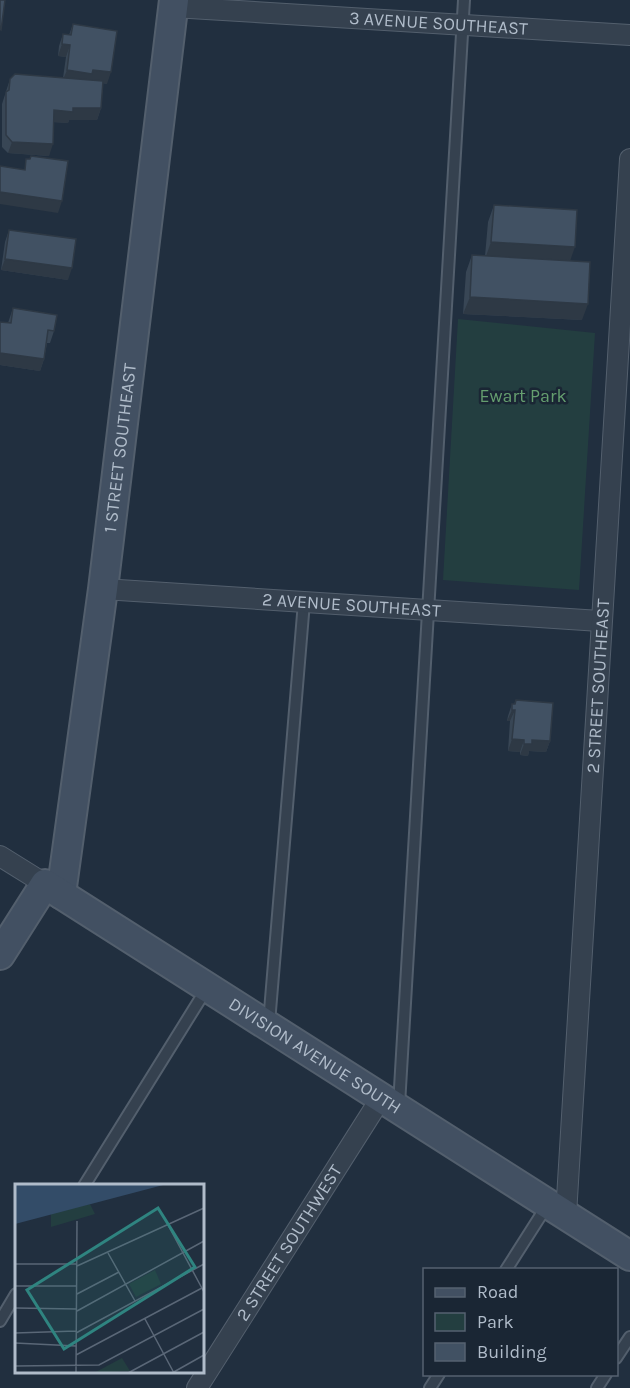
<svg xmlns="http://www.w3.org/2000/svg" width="630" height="1388" font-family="Karla,sans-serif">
<rect width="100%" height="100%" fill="#212f3f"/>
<!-- green -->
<path fill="#233e40" d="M 458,319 L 595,333 L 579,590 L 443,580 Z"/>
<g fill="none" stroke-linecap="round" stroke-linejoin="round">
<defs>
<g id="lane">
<path d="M 269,1023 L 304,602"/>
<path d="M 399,1105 L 464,0"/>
<path d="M 84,1186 L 207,988"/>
<path d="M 506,1270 L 548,1204"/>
<path d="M 0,1321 L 16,1294"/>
<path d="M 616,1358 L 630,1337"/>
<path d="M 430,1388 L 439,1374"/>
<path d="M 597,1388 L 606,1374"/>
</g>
<g id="street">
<path id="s1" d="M 173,7 L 630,35"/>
<path id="s2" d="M 103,589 L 600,621"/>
<path d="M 0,856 L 45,884"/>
<path id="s3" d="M 566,1215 L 630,159"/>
<path id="s4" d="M 197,1388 L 381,1098"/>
</g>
<g id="secondary">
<path id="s5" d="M 61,894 L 103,589 L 174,0"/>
<path id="s6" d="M 0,955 L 45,884 L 630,1256"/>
</g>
</defs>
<!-- lane casing -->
<use href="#lane" stroke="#535f6d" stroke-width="14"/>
<!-- street casing -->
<use href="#street" stroke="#535f6d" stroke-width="22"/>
<!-- secondary casing -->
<use href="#secondary" stroke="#535f6d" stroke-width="32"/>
<!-- lane -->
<use href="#lane" stroke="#35414f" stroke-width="10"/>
<!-- street -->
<use href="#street" stroke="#35414f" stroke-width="20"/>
<!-- secondary -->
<use href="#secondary" stroke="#425062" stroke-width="28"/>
</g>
<!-- wall -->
<g fill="#384655">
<path d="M 73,24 L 107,84 L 103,83 L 101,108 L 97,120 L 69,120 L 68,123 L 54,122 L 49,156 L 8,153 L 2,147 L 2,104 L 10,79 L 63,78 L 66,57 L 58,56 L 59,46 L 63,34 L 69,35 Z"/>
<path d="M 494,205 L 570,261 L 582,320 L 463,314 L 466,272 L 472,255 L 485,256 L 488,222 Z"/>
<path d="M 9,230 L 68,280 L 1,270 L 5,242 Z"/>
<path d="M 13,308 L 54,331 L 50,343 L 47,343 L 44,359 L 40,371 L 0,365 L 0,322 L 8,323 Z"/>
<path d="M 516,700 L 550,741 L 546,752 L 529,751 L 528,756 L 520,755 L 520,752 L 508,751 L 510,721 L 507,721 L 508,716 L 512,704 L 514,704 Z"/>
</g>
<!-- shaded-wall -->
<g fill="#2e3945">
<path d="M 62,44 L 70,45 L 66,57 L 58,56 Z"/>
<path d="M 67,70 L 93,70 L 111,72 L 107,84 L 89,81 L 62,82 Z"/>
<path d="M 73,108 L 101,108 L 97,120 L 69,120 L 68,123 L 50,122 L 54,110 Z"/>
<path d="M 12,142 L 53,144 L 49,156 L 8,153 Z"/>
<path d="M 0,192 L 62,201 L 58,213 L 0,204 Z"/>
<path d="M 491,242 L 575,247 L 569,264 L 485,259 Z"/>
<path d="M 5,259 L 72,268 L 68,280 L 1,270 Z"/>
<path d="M 470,297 L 588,304 L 582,320 L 463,314 Z"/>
<path d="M 0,353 L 44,359 L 40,371 L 0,365 Z"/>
<path d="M 512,710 L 515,710 L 510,721 L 507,721 Z"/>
<path d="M 512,739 L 524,740 L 520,752 L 508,751 Z"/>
<path d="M 532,740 L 550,741 L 546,752 L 529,751 L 528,756 L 520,755 L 524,744 Z"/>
</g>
<!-- building -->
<g fill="#415163" stroke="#2e3945" stroke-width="1.5">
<path d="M 0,0 L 5,0 L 1,30 L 0,29 Z"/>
<path d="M 73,24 L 117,31 L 111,72 L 93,70 L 92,74 L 67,70 L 70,45 L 62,44 L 63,34 L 71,35 Z"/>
<path d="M 15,74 L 103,81 L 101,108 L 73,108 L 73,112 L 54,110 L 53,144 L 12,142 L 6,135 L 6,92 L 9,90 L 10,79 Z"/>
<path d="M 31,156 L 68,161 L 62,201 L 0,192 L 0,166 L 25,170 L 26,159 L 30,159 Z"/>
<path d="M 494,205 L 577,210 L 575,247 L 491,242 Z"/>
<path d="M 9,230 L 76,239 L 72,268 L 5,259 Z"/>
<path d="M 472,255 L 590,262 L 588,304 L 470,297 Z"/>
<path d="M 13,308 L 57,315 L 54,331 L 48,330 L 44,359 L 0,353 L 0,322 L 11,323 Z"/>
<path d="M 516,700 L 553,703 L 550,741 L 532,740 L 532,744 L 524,744 L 524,740 L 512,739 L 515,710 L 512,710 L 512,704 L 515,704 Z"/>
</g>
<g text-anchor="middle" stroke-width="5" stroke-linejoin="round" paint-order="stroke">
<!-- street labels -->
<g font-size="18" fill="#b0bcca" stroke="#1a2634">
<text dy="6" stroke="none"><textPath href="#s1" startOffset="266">3 AVENUE SOUTHEAST</textPath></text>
<text dy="6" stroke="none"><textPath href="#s5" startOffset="450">1 STREET SOUTHEAST</textPath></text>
<text dy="6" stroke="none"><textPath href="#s2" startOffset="249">2 AVENUE SOUTHEAST</textPath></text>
<text dy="6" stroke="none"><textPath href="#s3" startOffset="530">2 STREET SOUTHEAST</textPath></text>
<text dy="6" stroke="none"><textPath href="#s6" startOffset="404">DIVISION AVENUE SOUTH</textPath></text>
<text dy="6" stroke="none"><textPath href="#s4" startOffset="172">2 STREET SOUTHWEST</textPath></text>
</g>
<!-- park labels -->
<g font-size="18" fill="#659e6f" stroke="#1a2634">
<text x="523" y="402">Ewart Park</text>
</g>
</g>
<!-- overview -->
<g transform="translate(15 1184)">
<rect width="189" height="189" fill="#212f3f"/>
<path d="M 75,20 L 80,30 L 36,43 L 36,29 Z" fill="#233e40"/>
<path d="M 140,86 L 146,100 L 121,113 L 114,100 ZM 107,174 L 115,187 L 79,189 Z" fill="#233e40"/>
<path d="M 0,0 L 152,0 L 0,40 Z" fill="#334c68"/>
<path fill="none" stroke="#5a6777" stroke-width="1.5" d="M 153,41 L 189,108M 93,69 L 120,117M 0,80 L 62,80M 62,82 L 189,24M 0,102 L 62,102M 62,110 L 104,88M 0,124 L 62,125M 62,127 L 189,57M 130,135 L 159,189M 0,149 L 61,147M 61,149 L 189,80M 0,159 L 61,162M 61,171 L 187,104M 0,182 L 84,181 L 189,125M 61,189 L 62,37M 113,189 L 189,148M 157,189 L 189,171"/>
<path fill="#2f8480" fill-opacity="0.15" stroke="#2f8480" stroke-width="3" d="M 143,24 L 180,83 L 49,165 L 12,106 Z"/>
<rect width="189" height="189" fill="none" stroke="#b0bcca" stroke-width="3"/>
</g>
<!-- legend -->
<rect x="423" y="1268" width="195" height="108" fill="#1a2634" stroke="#566270" stroke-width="1.5"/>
<rect x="435" y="1288" width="30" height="9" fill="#425062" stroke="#566270" stroke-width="1.5"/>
<text x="477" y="1298" font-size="18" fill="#b0bcca">Road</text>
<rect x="435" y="1313" width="30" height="18" fill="#233e40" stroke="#566270" stroke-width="1.5"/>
<text x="477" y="1328" font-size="18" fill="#b0bcca">Park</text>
<rect x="435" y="1343" width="30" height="18" fill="#415163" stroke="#566270" stroke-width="1.5"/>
<text x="477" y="1358" font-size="18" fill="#b0bcca">Building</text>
</svg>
